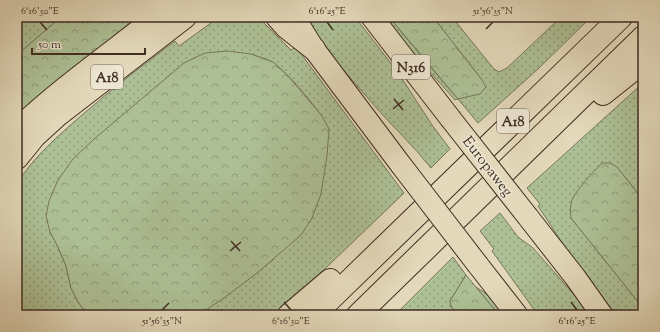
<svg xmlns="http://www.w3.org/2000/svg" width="660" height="332" font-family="'Sorts Mill Goudy',serif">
<defs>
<pattern id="grass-dots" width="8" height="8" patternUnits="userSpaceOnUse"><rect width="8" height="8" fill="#adc095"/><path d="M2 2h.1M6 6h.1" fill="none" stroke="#8e9c79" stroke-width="1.8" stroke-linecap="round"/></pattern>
<pattern id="forest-crowns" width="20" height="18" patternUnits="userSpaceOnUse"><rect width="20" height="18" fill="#adc095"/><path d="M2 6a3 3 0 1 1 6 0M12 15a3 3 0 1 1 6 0" fill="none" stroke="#8e9c79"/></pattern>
</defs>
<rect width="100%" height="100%" fill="#e3d9ba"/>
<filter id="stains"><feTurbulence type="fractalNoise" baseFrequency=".005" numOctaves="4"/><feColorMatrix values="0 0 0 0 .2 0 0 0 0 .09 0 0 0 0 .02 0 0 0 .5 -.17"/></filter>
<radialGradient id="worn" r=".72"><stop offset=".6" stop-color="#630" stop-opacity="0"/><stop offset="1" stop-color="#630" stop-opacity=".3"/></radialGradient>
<!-- grass -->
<g fill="url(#grass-dots)" stroke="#77765c">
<path d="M 17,17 L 61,17 L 17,55 Z"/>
<path d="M 226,17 L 249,17 L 263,22 L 291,50 L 296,47 L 404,193 L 309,284 L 275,315 L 197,315 L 224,298 L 274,259 L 329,129 C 318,108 293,78 274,63 C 268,59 258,57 251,54 L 50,232 L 57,245 L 66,266 L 71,288 L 78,302 L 88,315 L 17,315 L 17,184 C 33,157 58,136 82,115 C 112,89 143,65 175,41 L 179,46 L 215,20 Z"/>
<path d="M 300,17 L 355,17 L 397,71 L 432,125 L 450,149 L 431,168 C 413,145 392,126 373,104 C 348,76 324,47 300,17 Z"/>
<path d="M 382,17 L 389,17 L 428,64 L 458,99 L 482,80 L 433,17 L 452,17 L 494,69 L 499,72 L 507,68 L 561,17 L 591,17 L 538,69 L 478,123 L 458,99 L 455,100 L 412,52 Z"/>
<path d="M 643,83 L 643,200 L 617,167 L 571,218 L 643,308 L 643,315 L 610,315 L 538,206 L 540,204 L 527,188 Z"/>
<path d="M 500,213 L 518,237 L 533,248 L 592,315 L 538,315 L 492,251 L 494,249 L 480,231 Z"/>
<path d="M 453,257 L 466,275 L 450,301 L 451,306 L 458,315 L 395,315 Z"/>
<path d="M 476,287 L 491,297 L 505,315 L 499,315 Z"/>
</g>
<!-- forest -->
<g fill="url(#forest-crowns)" stroke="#77765c">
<path d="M 61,17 L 137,17 L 17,115 L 17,55 Z"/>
<path d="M 389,17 L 433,17 L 482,80 L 486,87 L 480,94 L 458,99 Z"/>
<path d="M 228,51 L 251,54 L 273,62 L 289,77 L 322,116 L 329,129 L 327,156 L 321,194 L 312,218 L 301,235 L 257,273 L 224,298 L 200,314 L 197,315 L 88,315 L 78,302 L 71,288 L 66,266 L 57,245 L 50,232 L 46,216 L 49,201 L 58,180 L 73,159 L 94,139 L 184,63 L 205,53 Z"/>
<path d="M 602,163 L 610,163 L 617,167 L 643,200 L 643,308 L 571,218 C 570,212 570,206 572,200 C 578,187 593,173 602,163 Z"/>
<path d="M 466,275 L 499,315 L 458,315 L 451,306 L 450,301 Z"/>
</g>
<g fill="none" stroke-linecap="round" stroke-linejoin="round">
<defs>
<g id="primary">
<path d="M 294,17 L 314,49 L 401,165"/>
<path d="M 372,17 L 450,118"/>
<path d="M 528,217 L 575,277 L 602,315"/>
<path d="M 478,265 L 517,315"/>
</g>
<g id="motorway">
<path d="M 277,17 L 286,27 L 314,49"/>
<path d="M 603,94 L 643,62"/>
<path d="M 17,130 C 60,89 110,54 157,17"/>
<path d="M 17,158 L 34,137 L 58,115 L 185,17"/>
<path d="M 289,315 L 330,280"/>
<path d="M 314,315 L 621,17"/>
<path d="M 358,315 L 643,37"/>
</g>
</defs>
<!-- primary casing -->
<use href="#primary" stroke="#412d22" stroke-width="23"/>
<!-- motorway casing -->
<use href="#motorway" stroke="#412d22" stroke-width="24"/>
<!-- primary -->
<use href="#primary" stroke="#e3d9ba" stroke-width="21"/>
<!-- motorway -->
<use href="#motorway" stroke="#e3d9ba" stroke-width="22"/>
<defs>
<g id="primary-bridge">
<path d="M 450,118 L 528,217"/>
<path d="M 401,165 L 478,265"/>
</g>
</defs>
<!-- primary-bridge casing -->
<use href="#primary-bridge" stroke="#412d22" stroke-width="23" stroke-linecap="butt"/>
<!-- primary-bridge -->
<use href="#primary-bridge" stroke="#e3d9ba" stroke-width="21"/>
</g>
<!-- ticks -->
<path fill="none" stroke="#412d22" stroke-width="1.5" d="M 40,22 L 47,30M 327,22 L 333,30M 486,29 L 493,22M 394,99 L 403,110M 393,109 L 404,100M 231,241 L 240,251M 230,251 L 241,242M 284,302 L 291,310M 571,302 L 577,310M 162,310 L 169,303"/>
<g text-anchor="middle" stroke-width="3" stroke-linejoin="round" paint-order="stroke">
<!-- shield labels -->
<g fill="#ede6d2" stroke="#756457" stroke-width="1">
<rect x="392" y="55" width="38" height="24" rx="3"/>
<rect x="91" y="65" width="32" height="24" rx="3"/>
<rect x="497" y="109" width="32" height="24" rx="3"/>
</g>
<g font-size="14" font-weight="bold" fill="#412d22">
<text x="411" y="72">N316</text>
<text x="107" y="82">A18</text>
<text x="513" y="126">A18</text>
</g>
<!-- street labels -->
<g font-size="15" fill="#412d22" stroke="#ede6d2">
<text transform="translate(488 166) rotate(52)" y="5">Europaweg</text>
</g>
</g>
<!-- margin -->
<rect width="660" height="332" fill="none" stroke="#e3d9ba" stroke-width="44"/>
<!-- scale -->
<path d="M32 48v6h113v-6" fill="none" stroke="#412d22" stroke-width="2"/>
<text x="38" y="48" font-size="12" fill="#412d22" stroke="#ede6d2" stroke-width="3" paint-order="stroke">50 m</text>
<rect x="22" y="22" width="616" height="288" fill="none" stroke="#412d22" stroke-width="1.5"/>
<g font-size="10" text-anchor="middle" fill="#412d22">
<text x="40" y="14">6°16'30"E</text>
<text x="327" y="14">6°16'25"E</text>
<text x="493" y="14">51°56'35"N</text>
<text x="162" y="324">51°56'35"N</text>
<text x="291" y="324">6°16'30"E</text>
<text x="577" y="324">6°16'25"E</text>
</g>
<rect width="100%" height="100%" filter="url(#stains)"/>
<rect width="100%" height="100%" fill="url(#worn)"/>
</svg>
